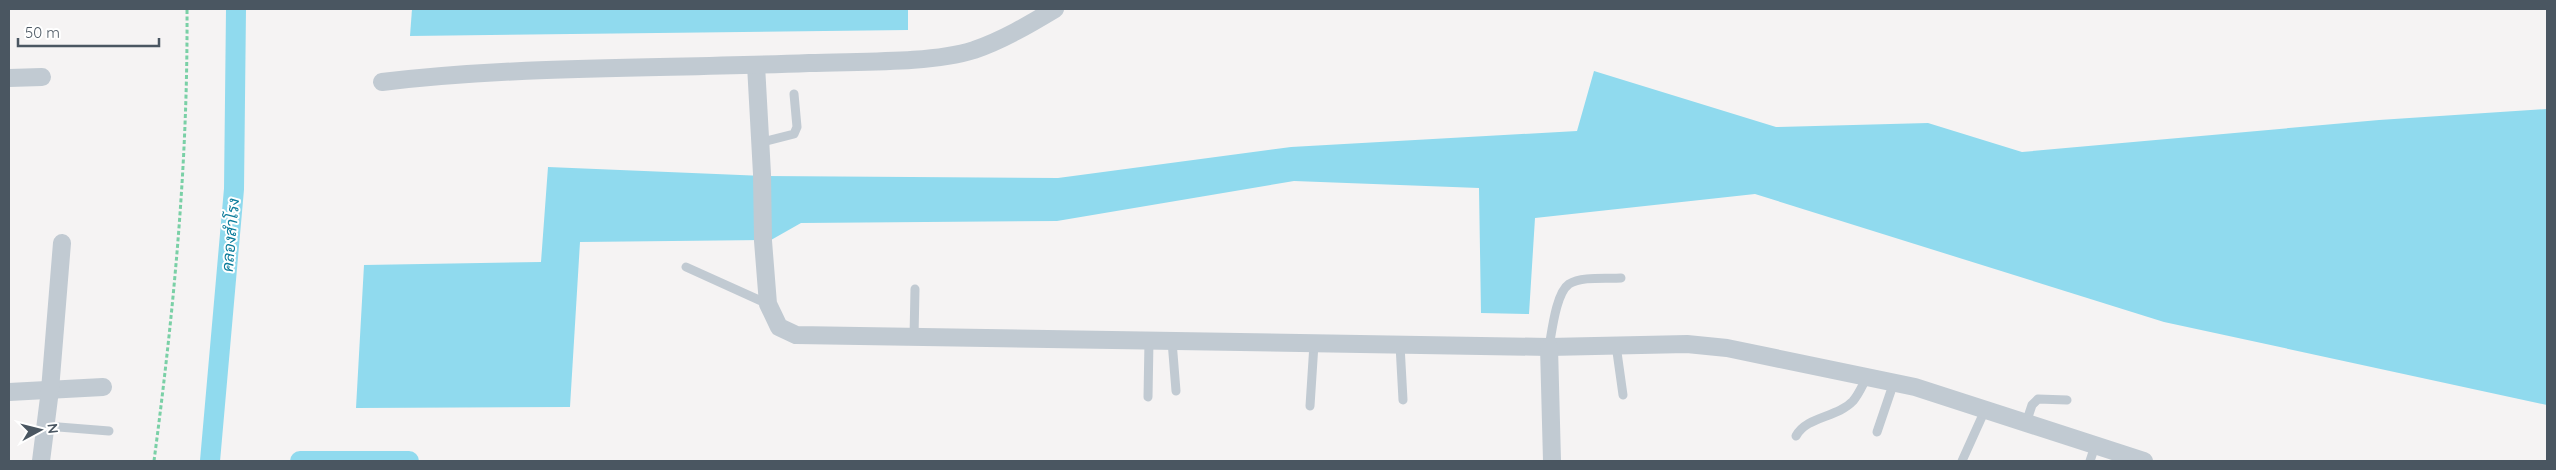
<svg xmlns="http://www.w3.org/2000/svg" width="2556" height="470" font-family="Quicksand,Sarabun,sans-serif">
<rect width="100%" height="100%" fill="#f5f3f3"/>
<!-- water -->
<g fill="#90daee">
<path d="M 412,9 L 908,9 L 908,30 L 410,36 Z"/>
<path d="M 1594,71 L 1776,127 L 1928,123 L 2022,152 L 2379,120 L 2547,109 L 2547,405 L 2164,322 L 1755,194 L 1535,218 L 1529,314 L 1481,313 L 1479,188 L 1294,181 L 1057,221 L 801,223 L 771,240 L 580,242 L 570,407 L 356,408 L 364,265 L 541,262 L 548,167 L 766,176 L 1058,178 L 1291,147 L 1577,131 Z"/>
</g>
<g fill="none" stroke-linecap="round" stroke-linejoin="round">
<!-- canal -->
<g stroke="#90daee" stroke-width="20">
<path d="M 210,461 L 234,189 L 236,9"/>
<path d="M 300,461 L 409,461"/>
</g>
<!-- path -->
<path stroke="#7ad0a6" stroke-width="3" stroke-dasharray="4 2.5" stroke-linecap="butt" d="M 154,461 C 174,309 188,162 187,9"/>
<!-- lane -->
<g stroke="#c1cad2" stroke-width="9">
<path d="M 759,143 L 794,134 L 797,127 L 794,94"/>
<path d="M 686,267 L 768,304"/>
<path d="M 914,337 L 915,289"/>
<path d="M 1172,341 L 1176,391"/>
<path d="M 1400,345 L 1403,400"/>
<path d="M 1616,345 L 1623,395"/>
<path d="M 1549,347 C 1552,331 1556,293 1569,284 C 1582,276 1606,279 1621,278"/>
<path d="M 1148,397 L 1149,341"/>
<path d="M 1310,406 L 1314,344"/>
<path d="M 2026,423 L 2032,405 L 2038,399 L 2067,400"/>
<path d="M 46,426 L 109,431"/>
<path d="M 1877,432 L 1894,382"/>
<path d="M 1796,436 C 1807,416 1837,418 1853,401 C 1859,394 1863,384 1867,377"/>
<path d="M 1962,461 L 1985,410"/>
<path d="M 2090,461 L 2095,446"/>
</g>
<!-- street -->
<g stroke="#c1cad2" stroke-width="18">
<path d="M 756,65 L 762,174 L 763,241 L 768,304 L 779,327 L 796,335 L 1549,347 L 1687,344 L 1727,348 L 1915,387 L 2144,461"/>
<path d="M 9,78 L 42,77"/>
<path d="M 382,82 C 524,65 667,69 809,63 C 858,61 929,64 974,50 C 1003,40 1030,24 1055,9"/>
<path d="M 1549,347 L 1552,461"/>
<path d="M 9,392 L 103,387"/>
<path d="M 41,461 L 50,390 L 62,243"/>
</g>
</g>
<g text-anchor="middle" stroke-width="4" stroke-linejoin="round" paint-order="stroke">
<!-- water labels -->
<g font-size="16" font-style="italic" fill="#0c7c9b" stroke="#fff">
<text transform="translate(230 235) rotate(-85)" y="6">คลองสำโรง</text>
</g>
</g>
<!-- border -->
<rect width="2556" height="470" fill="none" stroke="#4a5661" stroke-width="20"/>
<!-- north arrow -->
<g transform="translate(40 430) rotate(83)" stroke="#ffffff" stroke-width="4" paint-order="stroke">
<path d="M0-4L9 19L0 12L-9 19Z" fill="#4a5661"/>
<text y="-8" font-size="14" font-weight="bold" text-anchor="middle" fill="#4a5661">N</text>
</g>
<!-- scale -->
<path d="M18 38v8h141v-8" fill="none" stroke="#4a5661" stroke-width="2.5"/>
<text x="25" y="38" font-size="15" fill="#4a5661" stroke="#ffffff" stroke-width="4" paint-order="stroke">50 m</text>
</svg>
